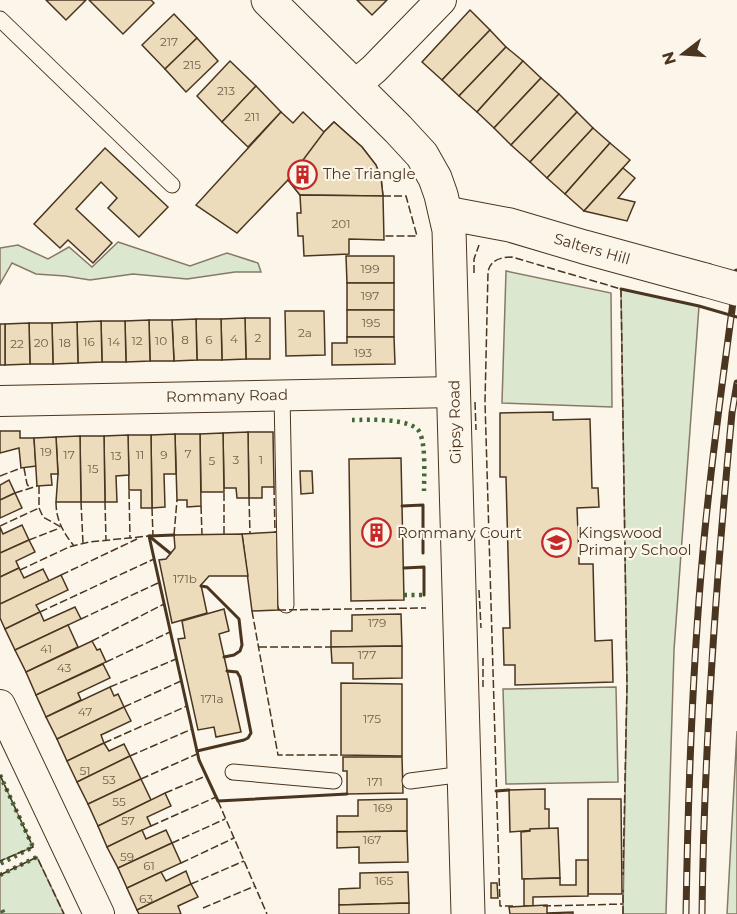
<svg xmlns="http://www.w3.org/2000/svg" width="737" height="914" font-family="Montserrat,sans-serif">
<rect width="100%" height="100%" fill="#fbf6e9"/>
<!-- green -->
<g fill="#dce7d0" stroke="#887966" stroke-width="1.5">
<path d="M 118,242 L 190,266 L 227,253 L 258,263 L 261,272 L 235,272 L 187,279 L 133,274 L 90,280 L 65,276 L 36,274 L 12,263 L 0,284 L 0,248 L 18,245 L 48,259 L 69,247 L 92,267 Z"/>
<path d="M 506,271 L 611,293 L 612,407 L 502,403 Z"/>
<path d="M 621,289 L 699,306 L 674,650 L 666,914 L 623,914 L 627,685 Z"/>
<path d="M 616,687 L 618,782 L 506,784 L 503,689 Z"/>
<path d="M 737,731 L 737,914 L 727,914 Z"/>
<path d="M 0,775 L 33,847 L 0,861 Z"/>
<path d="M 37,857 L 64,914 L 0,914 L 0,875 Z"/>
</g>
<!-- building -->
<g fill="#ecdcbc" stroke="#4a3520" stroke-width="1.5">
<path d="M 46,0 L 86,0 L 66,20 Z"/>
<path d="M 89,0 L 151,0 L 154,3 L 123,34 Z"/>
<path d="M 357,0 L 387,0 L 372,15 Z"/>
<path d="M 470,10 L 490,30 L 442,80 L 422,62 Z"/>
<path d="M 174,14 L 197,38 L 165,69 L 142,45 Z"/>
<path d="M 490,30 L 506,47 L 459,96 L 442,80 Z"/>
<path d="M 197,38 L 218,61 L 186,92 L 165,69 Z"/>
<path d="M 506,47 L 523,61 L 477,112 L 459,96 Z"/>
<path d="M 230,61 L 256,86 L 222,122 L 197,96 Z"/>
<path d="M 523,61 L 541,78 L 494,128 L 477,112 Z"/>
<path d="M 541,78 L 559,94 L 511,145 L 494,128 Z"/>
<path d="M 256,86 L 281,112 L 248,147 L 222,122 Z"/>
<path d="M 559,94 L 577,112 L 530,162 L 511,145 Z"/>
<path d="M 281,112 L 293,123 L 303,112 L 324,132 L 334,122 L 362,147 L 376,165 L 381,178 L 383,196 L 300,195 L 288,180 L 237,233 L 196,205 Z"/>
<path d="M 577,112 L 593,128 L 547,178 L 530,162 Z"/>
<path d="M 334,122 L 362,147 L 376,165 L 381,178 L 383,196 L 300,195 L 288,180 L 324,132 Z"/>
<path d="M 593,128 L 610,143 L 565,194 L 547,178 Z"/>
<path d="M 610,143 L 630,160 L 584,211 L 565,194 Z"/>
<path d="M 105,148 L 168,207 L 139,237 L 108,208 L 117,198 L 101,182 L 76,209 L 112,243 L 93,263 L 68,240 L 60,248 L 34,224 Z"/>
<path d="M 623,168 L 635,178 L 618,198 L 635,202 L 627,221 L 584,211 Z"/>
<path d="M 300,195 L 383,196 L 384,240 L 349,239 L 349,254 L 304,256 L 303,236 L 298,236 L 297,213 L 301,213 Z"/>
<path d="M 346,256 L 394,256 L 394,283 L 347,283 Z"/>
<rect x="347" y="283" width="47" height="27"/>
<rect x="347" y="310" width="47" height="27"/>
<path d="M 285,311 L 324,311 L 325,355 L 286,356 Z"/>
<path d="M 245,318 L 270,318 L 270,359 L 246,359 Z"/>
<path d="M 245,318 L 246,359 L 222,360 L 221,319 Z"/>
<path d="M 196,319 L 221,319 L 222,360 L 197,360 Z"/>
<path d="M 196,319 L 197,360 L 174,361 L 172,320 Z"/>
<path d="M 149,320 L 172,320 L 174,361 L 150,361 Z"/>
<path d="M 149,320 L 150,361 L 126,362 L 125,321 Z"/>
<path d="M 101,321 L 125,321 L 126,362 L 102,362 Z"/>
<path d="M 101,321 L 102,362 L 78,363 L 77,322 Z"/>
<path d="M 77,322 L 78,363 L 53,364 L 52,323 Z"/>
<path d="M 29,323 L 52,323 L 53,364 L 30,364 Z"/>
<path d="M 29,323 L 30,364 L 5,365 L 5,324 Z"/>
<rect x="0" y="324" width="5" height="41"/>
<path d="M 347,337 L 394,337 L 395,364 L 332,365 L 332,343 L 347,343 Z"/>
<path d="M 553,412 L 553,420 L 590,419 L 592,488 L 598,488 L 599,507 L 577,508 L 579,559 L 579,564 L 593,564 L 595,641 L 612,640 L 613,682 L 515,685 L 515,665 L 504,665 L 503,628 L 510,628 L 506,477 L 500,477 L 500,413 Z"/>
<path d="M 0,431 L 20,431 L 20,438 L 34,438 L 36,466 L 21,468 L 19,448 L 0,453 Z"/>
<path d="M 248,432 L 273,432 L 274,487 L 262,487 L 262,498 L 249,498 Z"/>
<path d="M 248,432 L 249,498 L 237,498 L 236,488 L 224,488 L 223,433 Z"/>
<path d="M 223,433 L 224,492 L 201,492 L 200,434 Z"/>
<path d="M 175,434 L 200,434 L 201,506 L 187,507 L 187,500 L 177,500 Z"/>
<path d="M 175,434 L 176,474 L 164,474 L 165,507 L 152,508 L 151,435 Z"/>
<path d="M 128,435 L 151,435 L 152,508 L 141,508 L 141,490 L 129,490 Z"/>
<path d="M 128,435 L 129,475 L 116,476 L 117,502 L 105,502 L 104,436 Z"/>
<path d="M 80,436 L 104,436 L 105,502 L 81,502 Z"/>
<path d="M 80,436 L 81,502 L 56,502 L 58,474 L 56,437 Z"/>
<path d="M 56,437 L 58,474 L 51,474 L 52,485 L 37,486 L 34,438 Z"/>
<path d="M 401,458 L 404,600 L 351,601 L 349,459 Z"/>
<path d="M 300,471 L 312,471 L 313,493 L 301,494 Z"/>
<path d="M 9,480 L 15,493 L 0,500 L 0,485 Z"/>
<path d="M 15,493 L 22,508 L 0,518 L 0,500 Z"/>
<path d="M 22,525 L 29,540 L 0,553 L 0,527 L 3,534 Z"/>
<path d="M 277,532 L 278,610 L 252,611 L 242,534 Z"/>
<path d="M 242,534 L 248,576 L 209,576 L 201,585 L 207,613 L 172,623 L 159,560 L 166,559 L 175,548 L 174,535 Z"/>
<path d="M 29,540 L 35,552 L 16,561 L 19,568 L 0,577 L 0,553 Z"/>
<path d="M 19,568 L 24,578 L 43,569 L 49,581 L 0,604 L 0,577 Z"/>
<path d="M 61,575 L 68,590 L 36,605 L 40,612 L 5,629 L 0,618 L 0,604 Z"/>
<path d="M 75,607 L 81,619 L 15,650 L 5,629 L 40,612 L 44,621 Z"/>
<path d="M 224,609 L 229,631 L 219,634 L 241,732 L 216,737 L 214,727 L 198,730 L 178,639 L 185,638 L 182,621 Z"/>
<path d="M 401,614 L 402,646 L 331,647 L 331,631 L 352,631 L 352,615 Z"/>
<path d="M 68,625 L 78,647 L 26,672 L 15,650 Z"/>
<path d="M 92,641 L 97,650 L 100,649 L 106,662 L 36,695 L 26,672 Z"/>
<path d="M 402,646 L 402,678 L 353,679 L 353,663 L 332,663 L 331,647 Z"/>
<path d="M 103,664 L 110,678 L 78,693 L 81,700 L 46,717 L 36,695 Z"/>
<path d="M 341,683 L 402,684 L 402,756 L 341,755 Z"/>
<path d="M 110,687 L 114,696 L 118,694 L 124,707 L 57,739 L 46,717 Z"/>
<path d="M 124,707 L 131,721 L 101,735 L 104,743 L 67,761 L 57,739 Z"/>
<path d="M 104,743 L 109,751 L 124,744 L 130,756 L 77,782 L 67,761 Z"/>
<path d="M 130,756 L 141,779 L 88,804 L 77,782 Z"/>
<path d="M 343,757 L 402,757 L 403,793 L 347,794 L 347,771 L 343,771 Z"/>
<path d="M 141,779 L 151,800 L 98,826 L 88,804 Z"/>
<path d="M 545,789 L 545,809 L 549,809 L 549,829 L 510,832 L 509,790 Z"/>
<path d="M 165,793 L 171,806 L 147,817 L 151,826 L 107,847 L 98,826 Z"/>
<path d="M 407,799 L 407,831 L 337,832 L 337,816 L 358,816 L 358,800 Z"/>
<path d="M 588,799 L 621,799 L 622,894 L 588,894 Z"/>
<path d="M 558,828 L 560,878 L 522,879 L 521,832 L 530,831 L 530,829 Z"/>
<path d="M 142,830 L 146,839 L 166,830 L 172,843 L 118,868 L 107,847 Z"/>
<path d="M 407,831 L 408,862 L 359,863 L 359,847 L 337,848 L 337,832 Z"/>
<path d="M 172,843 L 181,863 L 127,888 L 118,868 Z"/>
<path d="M 576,860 L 588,860 L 588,896 L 533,897 L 533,906 L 524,906 L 524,879 L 560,878 L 560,885 L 576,885 Z"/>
<path d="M 186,871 L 191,884 L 137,910 L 127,888 L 161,872 L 166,881 Z"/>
<path d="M 408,872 L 409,903 L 339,905 L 339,889 L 360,888 L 360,873 Z"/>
<path d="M 491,883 L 497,883 L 498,898 L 491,898 Z"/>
<path d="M 191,884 L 198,897 L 178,906 L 181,914 L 139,914 L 137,910 Z"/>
<path d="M 409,903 L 409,914 L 339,914 L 339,905 Z"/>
<path d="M 547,905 L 547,913 L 573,912 L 573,914 L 510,914 L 509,907 Z"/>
</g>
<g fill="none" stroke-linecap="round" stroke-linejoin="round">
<defs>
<g id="service">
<path d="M 0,19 L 172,185"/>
<path d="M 282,395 L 286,605"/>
<path d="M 233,772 L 334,781"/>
<path d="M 410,781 L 464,774"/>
</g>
<g id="minor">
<path d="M 354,86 L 374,69 L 441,0"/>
<path d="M 0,401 L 454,392"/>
<path d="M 0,705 L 99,914"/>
</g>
<g id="tertiary">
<path d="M 268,0 L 398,129 L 422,155 L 435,178 L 441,195 L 449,230 L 468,914"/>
<path d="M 446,213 L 510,225 L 584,247 L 705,280"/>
</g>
</defs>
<!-- service casing -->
<use href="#service" stroke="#4a3520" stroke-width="17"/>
<!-- minor casing -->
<use href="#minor" stroke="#4a3520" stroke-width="32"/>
<!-- tertiary casing -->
<use href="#tertiary" stroke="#4a3520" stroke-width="35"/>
<!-- service -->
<use href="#service" stroke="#fbf6e9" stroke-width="15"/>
<!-- minor -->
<use href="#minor" stroke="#fbf6e9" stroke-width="30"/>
<!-- tertiary -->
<use href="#tertiary" stroke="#fbf6e9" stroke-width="33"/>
<defs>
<g id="rail">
<path d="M 686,914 C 688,793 692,672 703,551 C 711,458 725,365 737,272"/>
<path d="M 702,914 C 704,747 716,580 732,413 L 737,383"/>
</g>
</defs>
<!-- rail casing -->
<use href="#rail" stroke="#4a3520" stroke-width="7"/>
<!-- rail -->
<use href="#rail" stroke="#fbf6e9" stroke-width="4.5" stroke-dasharray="14" stroke-linecap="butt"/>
<defs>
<path id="tertiary-bridge" d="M 705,280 L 737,289"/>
</defs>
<!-- tertiary-bridge casing -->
<use href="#tertiary-bridge" stroke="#4a3520" stroke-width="35" stroke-linecap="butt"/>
<!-- tertiary-bridge -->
<use href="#tertiary-bridge" stroke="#fbf6e9" stroke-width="33"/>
<!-- hedge -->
<g stroke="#436837" stroke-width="4.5" stroke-dasharray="3 4.5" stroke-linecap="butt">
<path d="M 352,420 C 367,420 413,417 420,433 C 426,447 424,476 424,491"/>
<path d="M 404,595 L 424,595"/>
<path d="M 0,775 L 33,847 L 0,864"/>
<path d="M 0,875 L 37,857"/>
<path d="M 2,910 L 4,914"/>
</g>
<!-- fence -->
<g stroke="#4a3520" stroke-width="1.5" stroke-dasharray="8 3" stroke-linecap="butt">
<path d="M 383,196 L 406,196 L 417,236 L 384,236"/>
<path d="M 474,273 L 474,259 L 479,245"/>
<path d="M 475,402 L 476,430"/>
<path d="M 24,468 L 27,484 L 30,488"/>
<path d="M 0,476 L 21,468"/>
<path d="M 39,486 L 39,508 L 43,517 L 61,527"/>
<path d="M 274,487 L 275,532"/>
<path d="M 129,491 L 130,538"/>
<path d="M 15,493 L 37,486"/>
<path d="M 249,498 L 250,534"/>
<path d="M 56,502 C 56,520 63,532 74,546"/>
<path d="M 81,502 L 83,543"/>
<path d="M 105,502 L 106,540"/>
<path d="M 201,506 L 202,535"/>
<path d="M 152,508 L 153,536"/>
<path d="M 0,526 L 39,508"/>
<path d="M 224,534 L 224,492"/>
<path d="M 174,535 L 177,500"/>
<path d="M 29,540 L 60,528"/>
<path d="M 20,570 L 69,547 L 89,542 L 149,536"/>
<path d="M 61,575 L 137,539"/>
<path d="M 479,590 L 481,628"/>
<path d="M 278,610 L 426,608"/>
<path d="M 252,611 L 278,755 L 341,755"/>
<path d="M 40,612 L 154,559"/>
<path d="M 81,619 L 160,582"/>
<path d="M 92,641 L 164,604"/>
<path d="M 259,647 L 331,647"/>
<path d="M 483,658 L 483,687"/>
<path d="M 106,662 L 170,632"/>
<path d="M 110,687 L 176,659"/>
<path d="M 124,707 L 181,681"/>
<path d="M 104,743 L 187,706"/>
<path d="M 130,756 L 192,729"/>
<path d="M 0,775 L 33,847 L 0,861"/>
<path d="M 141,779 L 197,754"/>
<path d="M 165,793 L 206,776"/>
<path d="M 218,801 L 267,914"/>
<path d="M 151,826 L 216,797"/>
<path d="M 172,843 L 225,819"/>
<path d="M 181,863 L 234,838"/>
<path d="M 0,875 L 37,857 L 64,914"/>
<path d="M 191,884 L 244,861"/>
<path d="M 513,906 L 500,906 L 485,402 L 488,272 C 490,260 501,257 512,257 L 621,289 L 627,685 L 623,875"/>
<path d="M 543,906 L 623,904"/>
<path d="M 203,908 L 255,886"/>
<path d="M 623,914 L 623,890"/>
</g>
<!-- wall -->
<g stroke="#4a3520" stroke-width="3">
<path d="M 621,289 L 699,306 L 737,317"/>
<path d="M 402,506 L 423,505 L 423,553"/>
<path d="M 174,535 L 149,536 L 199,760 L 218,801 L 347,794"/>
<path d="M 149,536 L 170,553"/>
<path d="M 404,568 L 424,567 L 424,595"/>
<path d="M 201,586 L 207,587 L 239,619 L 242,645 L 240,651 L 234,655 L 224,657"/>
<path d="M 197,751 L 244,740 L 248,738 L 251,733 L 240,677 L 237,672 L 227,671"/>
<path d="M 496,791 L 509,790"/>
</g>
</g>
<!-- icons -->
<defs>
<symbol id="building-ring" viewBox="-11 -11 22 22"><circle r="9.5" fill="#fbf6e9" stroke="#c62828" stroke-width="1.5"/><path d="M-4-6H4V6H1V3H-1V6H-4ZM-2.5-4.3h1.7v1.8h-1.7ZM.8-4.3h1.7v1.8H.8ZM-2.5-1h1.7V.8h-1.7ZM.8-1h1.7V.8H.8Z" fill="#c62828"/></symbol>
<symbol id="school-ring" viewBox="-11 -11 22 22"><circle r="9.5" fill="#fbf6e9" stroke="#c62828" stroke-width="1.5"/><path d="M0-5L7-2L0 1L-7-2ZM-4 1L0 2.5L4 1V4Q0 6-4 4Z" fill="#c62828"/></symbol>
</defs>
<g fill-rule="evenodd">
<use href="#building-ring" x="286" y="158" width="33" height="33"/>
<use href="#building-ring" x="360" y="516" width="33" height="33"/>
<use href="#school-ring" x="540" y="526" width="33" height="33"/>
</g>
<g text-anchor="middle" stroke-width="4.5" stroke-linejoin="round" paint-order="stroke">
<!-- number labels -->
<g font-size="12" fill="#725f47">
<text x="169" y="46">217</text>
<text x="192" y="69">215</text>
<text x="226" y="95">213</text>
<text x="252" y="121">211</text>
<text x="341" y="228">201</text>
<text x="370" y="273">199</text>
<text x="370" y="300">197</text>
<text x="371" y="327">195</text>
<text x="305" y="337">2a</text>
<text x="258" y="342">2</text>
<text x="234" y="343">4</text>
<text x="185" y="344">8</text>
<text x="209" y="344">6</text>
<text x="137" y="345">12</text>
<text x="161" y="345">10</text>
<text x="89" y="346">16</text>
<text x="114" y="346">14</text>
<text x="41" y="347">20</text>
<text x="65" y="347">18</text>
<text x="17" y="348">22</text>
<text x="363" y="357">193</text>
<text x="46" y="456">19</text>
<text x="188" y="458">7</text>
<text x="69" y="459">17</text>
<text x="140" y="459">11</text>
<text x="164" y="459">9</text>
<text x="116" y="460">13</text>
<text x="236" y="464">3</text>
<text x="261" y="464">1</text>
<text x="212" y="465">5</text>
<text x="93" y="473">15</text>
<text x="185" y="583">171b</text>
<text x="377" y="627">179</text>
<text x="46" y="653">41</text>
<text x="367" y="659">177</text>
<text x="64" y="672">43</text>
<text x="212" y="703">171a</text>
<text x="85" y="716">47</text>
<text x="372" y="723">175</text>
<text x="85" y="775">51</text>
<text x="109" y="784">53</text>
<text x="375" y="786">171</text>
<text x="119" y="806">55</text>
<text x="383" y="812">169</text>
<text x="128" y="825">57</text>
<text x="372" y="844">167</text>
<text x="127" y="861">59</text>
<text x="149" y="870">61</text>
<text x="384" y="885">165</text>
<text x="146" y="903">63</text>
</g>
<!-- poi labels -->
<g font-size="15" fill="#4a3520" stroke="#fbf6e9" text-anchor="start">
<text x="323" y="179">The Triangle</text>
<text x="397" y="538">Rommany Court</text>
<text x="578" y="538">Kingswood<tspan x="578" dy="17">Primary School</tspan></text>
</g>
<!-- street labels -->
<g font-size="15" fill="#4a3520" stroke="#fbf6e9">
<text transform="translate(592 249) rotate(16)" y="5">Salters Hill</text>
<text transform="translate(227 396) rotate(-1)" y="5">Rommany Road</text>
<text transform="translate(455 422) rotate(-91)" y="5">Gipsy Road</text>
</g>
</g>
<!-- north arrow -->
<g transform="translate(683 54) rotate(253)" stroke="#fbf6e9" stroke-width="4.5" paint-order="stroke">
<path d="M0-4.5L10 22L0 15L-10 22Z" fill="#4a3520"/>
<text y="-9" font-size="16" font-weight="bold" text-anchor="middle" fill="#4a3520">N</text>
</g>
</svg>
